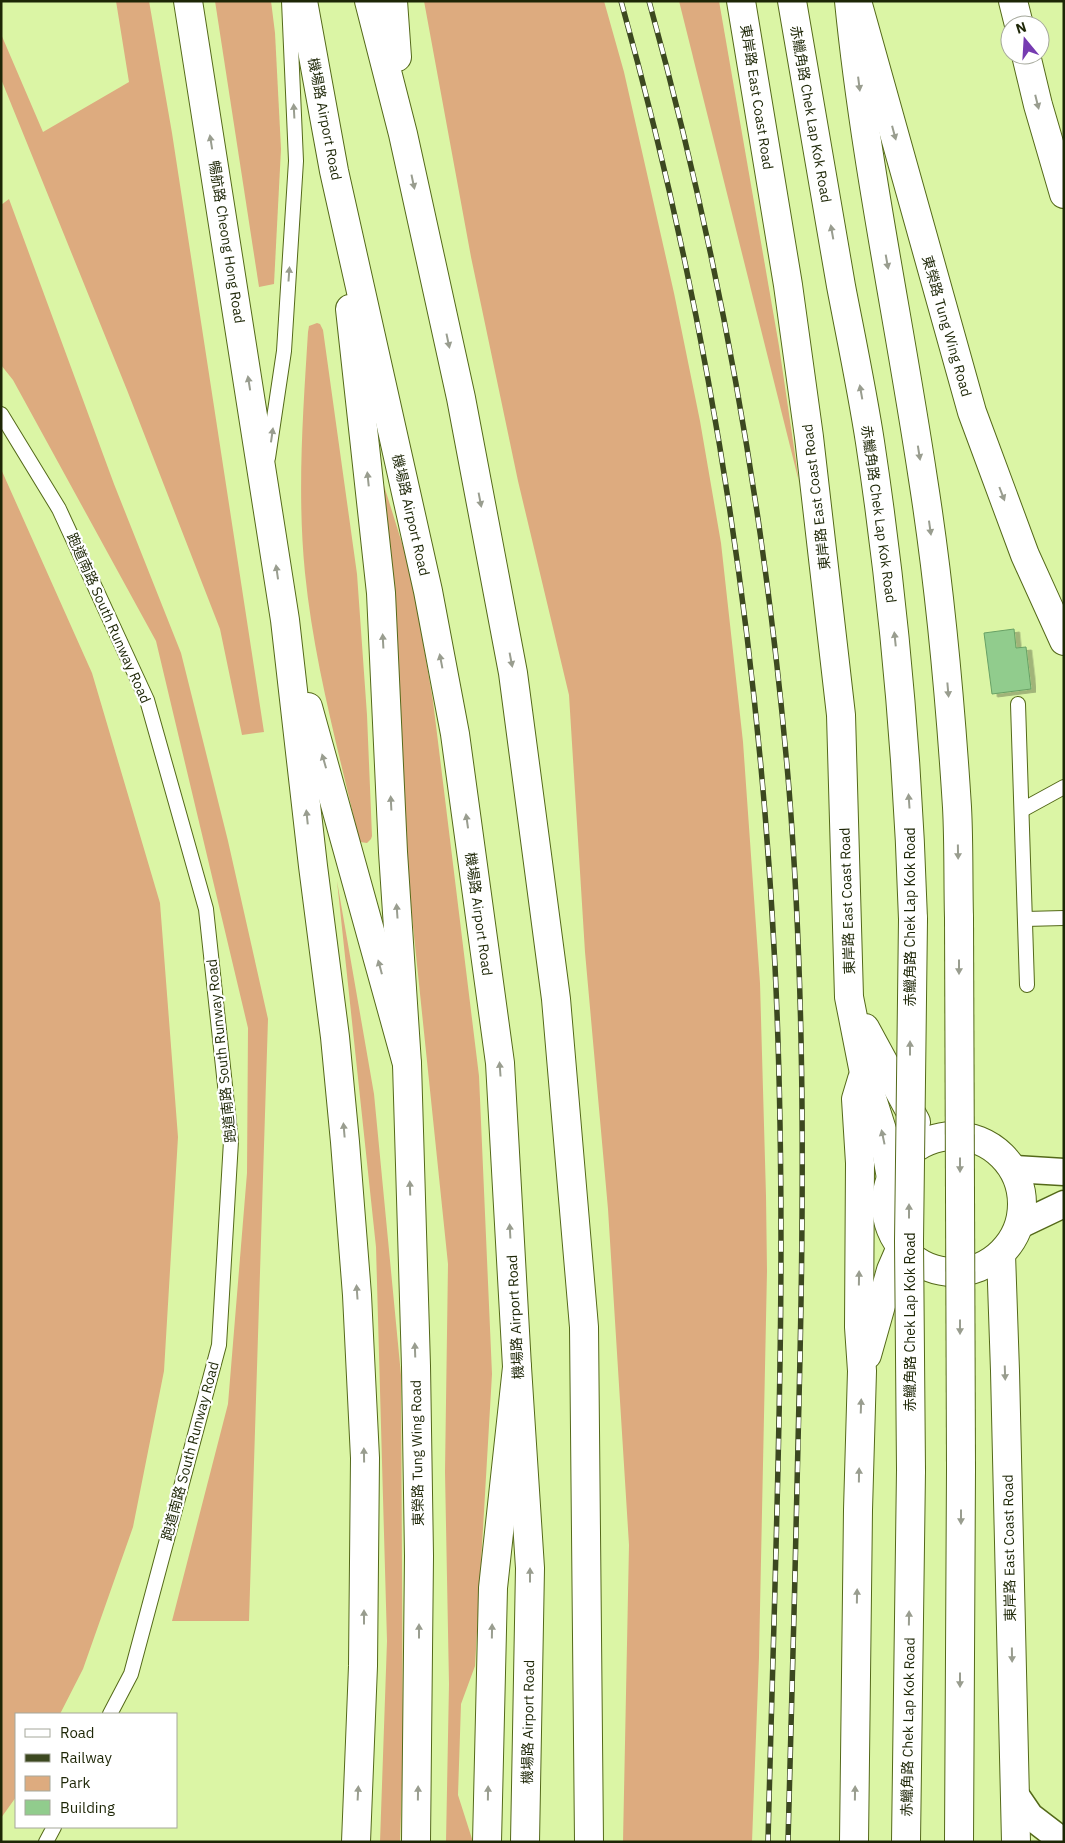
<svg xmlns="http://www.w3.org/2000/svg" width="1065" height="1843" font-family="'IBM Plex Sans','Noto Sans TC',sans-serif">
<defs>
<filter id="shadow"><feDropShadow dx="5.5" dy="3" stdDeviation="0" flood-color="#0004"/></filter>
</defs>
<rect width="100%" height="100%" fill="#dbf5a5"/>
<!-- green -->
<g fill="#ddab7f">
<path d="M 116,1 L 149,1 L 172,133 L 264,732 L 242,735 L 220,629 L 127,390 L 1,79 L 1,34 L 43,132 L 129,82 Z"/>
<path d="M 215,1 L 271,1 L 275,33 L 281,149 L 274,284 L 259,287 Z"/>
<path d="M 424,1 L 604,1 L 624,72 L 674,293 L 700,421 L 721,543 L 743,742 L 760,983 L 766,1196 L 767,1271 L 759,1657 L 752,1842 L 623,1842 L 629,1545 L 608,1209 L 585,952 L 569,695 L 518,481 L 471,257 Z"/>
<path d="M 679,1 L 719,1 L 779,346 L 799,482 Z"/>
<path d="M 9,199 L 114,484 L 181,653 L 228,841 L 268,1019 L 249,1621 L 172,1621 L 228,1404 L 247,1173 L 248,1028 L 156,641 L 13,380 L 1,365 L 1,205 Z"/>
<path d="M 317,323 L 320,324 L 323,330 L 357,574 L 367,715 L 372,836 L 371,839 L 367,843 L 360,842 L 359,840 C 339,752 314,663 305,573 C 297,493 303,412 308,332 L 309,326 Z"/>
<path d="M 1,469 L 92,673 L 160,903 L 178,1137 L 164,1371 L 133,1527 L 83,1669 L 60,1714 L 16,1714 L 16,1797 L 1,1818 Z"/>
<path d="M 381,476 L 411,572 L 433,701 L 479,1076 L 492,1374 L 475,1666 L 461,1704 L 458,1795 L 473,1842 L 446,1842 L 449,1684 L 445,1472 L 448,1264 L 407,868 Z"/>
<path d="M 337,881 L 374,1094 L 401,1375 L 403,1757 L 400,1842 L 380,1842 L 387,1641 L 376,1247 Z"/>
</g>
<!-- building -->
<path fill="#91cc8d" stroke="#68a165" filter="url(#shadow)" d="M 1014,629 L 1016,648 L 1026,647 L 1031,689 L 992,694 L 984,633 Z"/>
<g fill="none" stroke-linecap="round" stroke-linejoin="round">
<defs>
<g id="lane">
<path d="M 1,414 L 59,509 L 147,700 L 206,909 L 231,1141 L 219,1345 L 131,1674 L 110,1714"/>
<path d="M 268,458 L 284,351 L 296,161 L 289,1"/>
<path d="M 1018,704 L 1027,985"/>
<path d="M 1022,810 L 1064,787"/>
<path d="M 1025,919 L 1064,918"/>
<path d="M 46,1842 L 54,1827"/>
</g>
<g id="street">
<path d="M 1014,1169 L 1064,1172"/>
<path d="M 1020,1225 L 1064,1204"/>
<path d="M 1015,1794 L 1030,1816 L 1064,1842"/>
</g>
<g id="secondary">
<path d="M 188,1 L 285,620 L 313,866 L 335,1037 L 345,1142 L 357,1295 L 365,1458 L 363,1666 L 356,1842"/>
<path d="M 741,1 L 788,285 L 809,437 L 841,715 L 849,997 L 864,1073 L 883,1133 L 891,1178"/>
<path d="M 857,1 L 972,412 L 1025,555 L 1064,641"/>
<path d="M 308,707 L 407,1064 L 416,1366 L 419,1556 L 416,1842"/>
<path d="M 865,1028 L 916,1122"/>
<circle cx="954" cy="1204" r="68"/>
<path d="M 1001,1254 L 1005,1371 L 1016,1842"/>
<path d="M 867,1355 L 891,1270 L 901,1247"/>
<path d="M 854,1842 L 858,1510 L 862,1371 L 859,1327 L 860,1163 L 856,1099 L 862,1079"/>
</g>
<g id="primary">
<path d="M 303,1 L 334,171 L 428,591 L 455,734 L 500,1063 L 517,1367 L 493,1588 L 487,1842"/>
<path d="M 369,1 L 403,134 L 461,398 L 513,673 L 556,999 L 584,1327 L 589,1842"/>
<path d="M 393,1 L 397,57"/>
<path d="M 792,1 C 808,96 824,191 841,286 C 851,338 862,390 870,442 C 894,601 908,758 913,919"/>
<path d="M 849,1 C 865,162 899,319 923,479 C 940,587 950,697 957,807 C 959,844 958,881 959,918"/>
<path d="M 350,309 L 381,593 L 393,852 L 407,1064"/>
<path d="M 906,1842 L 911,1470"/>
<path d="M 959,1842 L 961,1469"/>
</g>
<g id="highway">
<path d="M 1013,1 L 1019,25"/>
<path d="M 1026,55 L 1038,105 L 1064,194"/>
<path d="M 517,1367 L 530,1568 L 525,1842"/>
</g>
</defs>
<!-- lane casing -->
<use href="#lane" stroke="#546919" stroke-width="16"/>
<!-- street casing -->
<use href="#street" stroke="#546919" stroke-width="29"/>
<!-- secondary casing -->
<use href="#secondary" stroke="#546919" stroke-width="30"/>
<!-- primary casing -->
<use href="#primary" stroke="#546919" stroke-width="30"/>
<!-- highway casing -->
<use href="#highway" stroke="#546919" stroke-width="30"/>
<!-- lane -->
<use href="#lane" stroke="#fff" stroke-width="14"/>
<!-- street -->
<use href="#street" stroke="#fff" stroke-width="26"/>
<!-- secondary -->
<use href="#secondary" stroke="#fff" stroke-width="28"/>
<!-- primary -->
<use href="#primary" stroke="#fff" stroke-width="28"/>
<!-- highway -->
<use href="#highway" stroke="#fff" stroke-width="28"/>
<defs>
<g id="rail">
<path d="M 621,1 C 709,316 759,640 775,966 C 789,1257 775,1550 768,1842"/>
<path d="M 649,1 C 720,258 767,524 789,789 C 804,978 804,1168 800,1357 C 797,1519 792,1680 788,1842"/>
</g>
</defs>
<!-- rail casing -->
<use href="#rail" stroke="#3c4820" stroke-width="5.5"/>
<!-- rail -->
<use href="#rail" stroke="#fff" stroke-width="4" stroke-dasharray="11" stroke-linecap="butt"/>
<defs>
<g id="primary-bridge">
<path d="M 959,918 L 961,1469"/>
<path d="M 911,1470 L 909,1241 L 913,919"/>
</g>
</defs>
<!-- primary-bridge casing -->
<use href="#primary-bridge" stroke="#546919" stroke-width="30" stroke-linecap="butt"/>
<!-- primary-bridge -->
<use href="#primary-bridge" stroke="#fff" stroke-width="28"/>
</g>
<!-- one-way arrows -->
<defs><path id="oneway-solid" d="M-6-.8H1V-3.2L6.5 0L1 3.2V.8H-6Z" transform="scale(1.25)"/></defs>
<g fill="#999d8f">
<use href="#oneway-solid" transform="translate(859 84) rotate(83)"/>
<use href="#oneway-solid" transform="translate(1037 102) rotate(76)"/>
<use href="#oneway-solid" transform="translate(294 111) rotate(-93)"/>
<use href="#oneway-solid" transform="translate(894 133) rotate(75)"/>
<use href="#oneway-solid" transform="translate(211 142) rotate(-99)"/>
<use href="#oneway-solid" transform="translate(413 182) rotate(78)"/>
<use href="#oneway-solid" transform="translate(832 232) rotate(-100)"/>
<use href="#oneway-solid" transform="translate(887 262) rotate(80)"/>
<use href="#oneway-solid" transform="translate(289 274) rotate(-86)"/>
<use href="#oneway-solid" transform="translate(448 341) rotate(78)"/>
<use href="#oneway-solid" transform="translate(249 383) rotate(-99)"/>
<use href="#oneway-solid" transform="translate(861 392) rotate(-100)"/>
<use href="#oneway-solid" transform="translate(272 435) rotate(-82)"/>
<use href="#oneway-solid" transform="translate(919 453) rotate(81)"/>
<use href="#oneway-solid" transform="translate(368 479) rotate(-96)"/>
<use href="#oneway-solid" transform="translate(1002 494) rotate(69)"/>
<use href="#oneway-solid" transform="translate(480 500) rotate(79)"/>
<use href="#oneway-solid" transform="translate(930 528) rotate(82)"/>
<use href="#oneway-solid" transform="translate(277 572) rotate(-98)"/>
<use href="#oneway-solid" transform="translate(895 639) rotate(-96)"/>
<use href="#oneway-solid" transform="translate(383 641) rotate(-93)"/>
<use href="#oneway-solid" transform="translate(511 660) rotate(79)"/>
<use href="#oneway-solid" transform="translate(441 661) rotate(-101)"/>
<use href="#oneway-solid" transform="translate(948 690) rotate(85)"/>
<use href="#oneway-solid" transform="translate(324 761) rotate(-106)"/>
<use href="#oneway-solid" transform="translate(909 801) rotate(-94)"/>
<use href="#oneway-solid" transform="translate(391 803) rotate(-93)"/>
<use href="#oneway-solid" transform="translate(307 817) rotate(-96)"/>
<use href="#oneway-solid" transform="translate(467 821) rotate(-98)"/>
<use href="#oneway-solid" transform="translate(958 852) rotate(89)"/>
<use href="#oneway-solid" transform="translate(397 911) rotate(-94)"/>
<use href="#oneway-solid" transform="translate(380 967) rotate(-105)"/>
<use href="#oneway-solid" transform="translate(959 967) rotate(90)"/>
<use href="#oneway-solid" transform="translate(910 1048) rotate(-90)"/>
<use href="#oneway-solid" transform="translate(500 1069) rotate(-94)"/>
<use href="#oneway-solid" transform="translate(344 1130) rotate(-95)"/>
<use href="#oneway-solid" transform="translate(883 1137) rotate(-102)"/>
<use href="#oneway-solid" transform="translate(960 1165) rotate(90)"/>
<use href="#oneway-solid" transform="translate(410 1188) rotate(-92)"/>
<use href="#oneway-solid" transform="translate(909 1211) rotate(-90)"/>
<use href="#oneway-solid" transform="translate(510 1231) rotate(-93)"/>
<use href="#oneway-solid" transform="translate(859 1278) rotate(-89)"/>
<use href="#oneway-solid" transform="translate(357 1292) rotate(-94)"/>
<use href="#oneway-solid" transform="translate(960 1327) rotate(90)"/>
<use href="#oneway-solid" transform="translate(415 1350) rotate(-92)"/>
<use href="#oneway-solid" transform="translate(1005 1373) rotate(88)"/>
<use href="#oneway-solid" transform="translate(861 1406) rotate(-88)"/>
<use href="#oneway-solid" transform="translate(364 1455) rotate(-91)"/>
<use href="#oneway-solid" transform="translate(859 1475) rotate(-89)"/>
<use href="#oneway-solid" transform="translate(961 1517) rotate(90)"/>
<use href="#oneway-solid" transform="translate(530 1575) rotate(-90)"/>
<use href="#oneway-solid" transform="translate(857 1596) rotate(-89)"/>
<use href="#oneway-solid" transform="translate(364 1617) rotate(-90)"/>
<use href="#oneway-solid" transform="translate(909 1618) rotate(-89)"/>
<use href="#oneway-solid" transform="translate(419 1631) rotate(-90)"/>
<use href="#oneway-solid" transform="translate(492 1631) rotate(-89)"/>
<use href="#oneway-solid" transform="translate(1012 1655) rotate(89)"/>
<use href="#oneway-solid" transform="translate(960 1680) rotate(90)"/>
<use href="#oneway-solid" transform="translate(358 1793) rotate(-87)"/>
<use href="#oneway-solid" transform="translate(418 1793) rotate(-89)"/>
<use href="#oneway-solid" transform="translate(488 1793) rotate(-89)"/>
<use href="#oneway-solid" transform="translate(855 1793) rotate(-89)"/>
</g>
<g text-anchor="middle" stroke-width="4.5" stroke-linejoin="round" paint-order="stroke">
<!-- street labels -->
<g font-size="14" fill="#1d2606" stroke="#fff">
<text transform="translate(757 97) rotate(81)" y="5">東岸路 East Coast Road</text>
<text transform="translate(811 114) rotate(80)" y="5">赤鱲角路 Chek Lap Kok Road</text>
<text transform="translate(325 119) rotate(79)" y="5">機場路 Airport Road</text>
<text transform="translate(227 242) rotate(81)" y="5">暢航路 Cheong Hong Road</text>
<text transform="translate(947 326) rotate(74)" y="5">東榮路 Tung Wing Road</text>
<text transform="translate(816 497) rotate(-97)" y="5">東岸路 East Coast Road</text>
<text transform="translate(879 514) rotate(82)" y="5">赤鱲角路 Chek Lap Kok Road</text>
<text transform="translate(411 515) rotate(77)" y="5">機場路 Airport Road</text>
<text transform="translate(109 618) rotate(66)" y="5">跑道南路 South Runway Road</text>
<text transform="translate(847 901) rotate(-92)" y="5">東岸路 East Coast Road</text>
<text transform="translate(479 914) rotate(82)" y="5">機場路 Airport Road</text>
<text transform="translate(910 917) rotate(-90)" y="5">赤鱲角路 Chek Lap Kok Road</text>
<text transform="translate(221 1051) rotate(-96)" y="5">跑道南路 South Runway Road</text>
<text transform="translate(515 1317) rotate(-93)" y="5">機場路 Airport Road</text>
<text transform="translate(910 1322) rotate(-90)" y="5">赤鱲角路 Chek Lap Kok Road</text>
<text transform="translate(190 1451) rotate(-75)" y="5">跑道南路 South Runway Road</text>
<text transform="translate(417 1453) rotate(-91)" y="5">東榮路 Tung Wing Road</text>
<text transform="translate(1009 1548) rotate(-91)" y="5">東岸路 East Coast Road</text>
<text transform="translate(528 1722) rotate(-89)" y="5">機場路 Airport Road</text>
<text transform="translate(908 1727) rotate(-89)" y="5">赤鱲角路 Chek Lap Kok Road</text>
</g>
</g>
<!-- border -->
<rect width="1065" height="1843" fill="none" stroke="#1d2606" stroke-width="5"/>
<!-- legend -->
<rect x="15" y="1713" width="162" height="115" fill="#ffffff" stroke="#a5a89b"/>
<rect x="25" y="1729" width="25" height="8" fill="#ffffff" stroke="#a5a89b"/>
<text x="60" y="1738" font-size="15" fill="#1d2606">Road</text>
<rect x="25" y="1754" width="25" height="8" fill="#3c4820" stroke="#a5a89b"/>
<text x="60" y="1763" font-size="15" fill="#1d2606">Railway</text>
<rect x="25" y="1776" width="25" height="15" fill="#ddab7f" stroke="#a5a89b"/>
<text x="60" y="1788" font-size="15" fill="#1d2606">Park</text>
<rect x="25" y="1800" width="25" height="15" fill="#91cc8d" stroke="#a5a89b"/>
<text x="60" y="1813" font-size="15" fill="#1d2606">Building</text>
<!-- north arrow -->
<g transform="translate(1025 40) rotate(342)"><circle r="24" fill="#ffffff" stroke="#a5a89b"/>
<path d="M0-4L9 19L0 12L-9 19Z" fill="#763bb1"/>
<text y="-8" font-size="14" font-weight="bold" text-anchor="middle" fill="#1d2606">N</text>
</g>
</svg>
